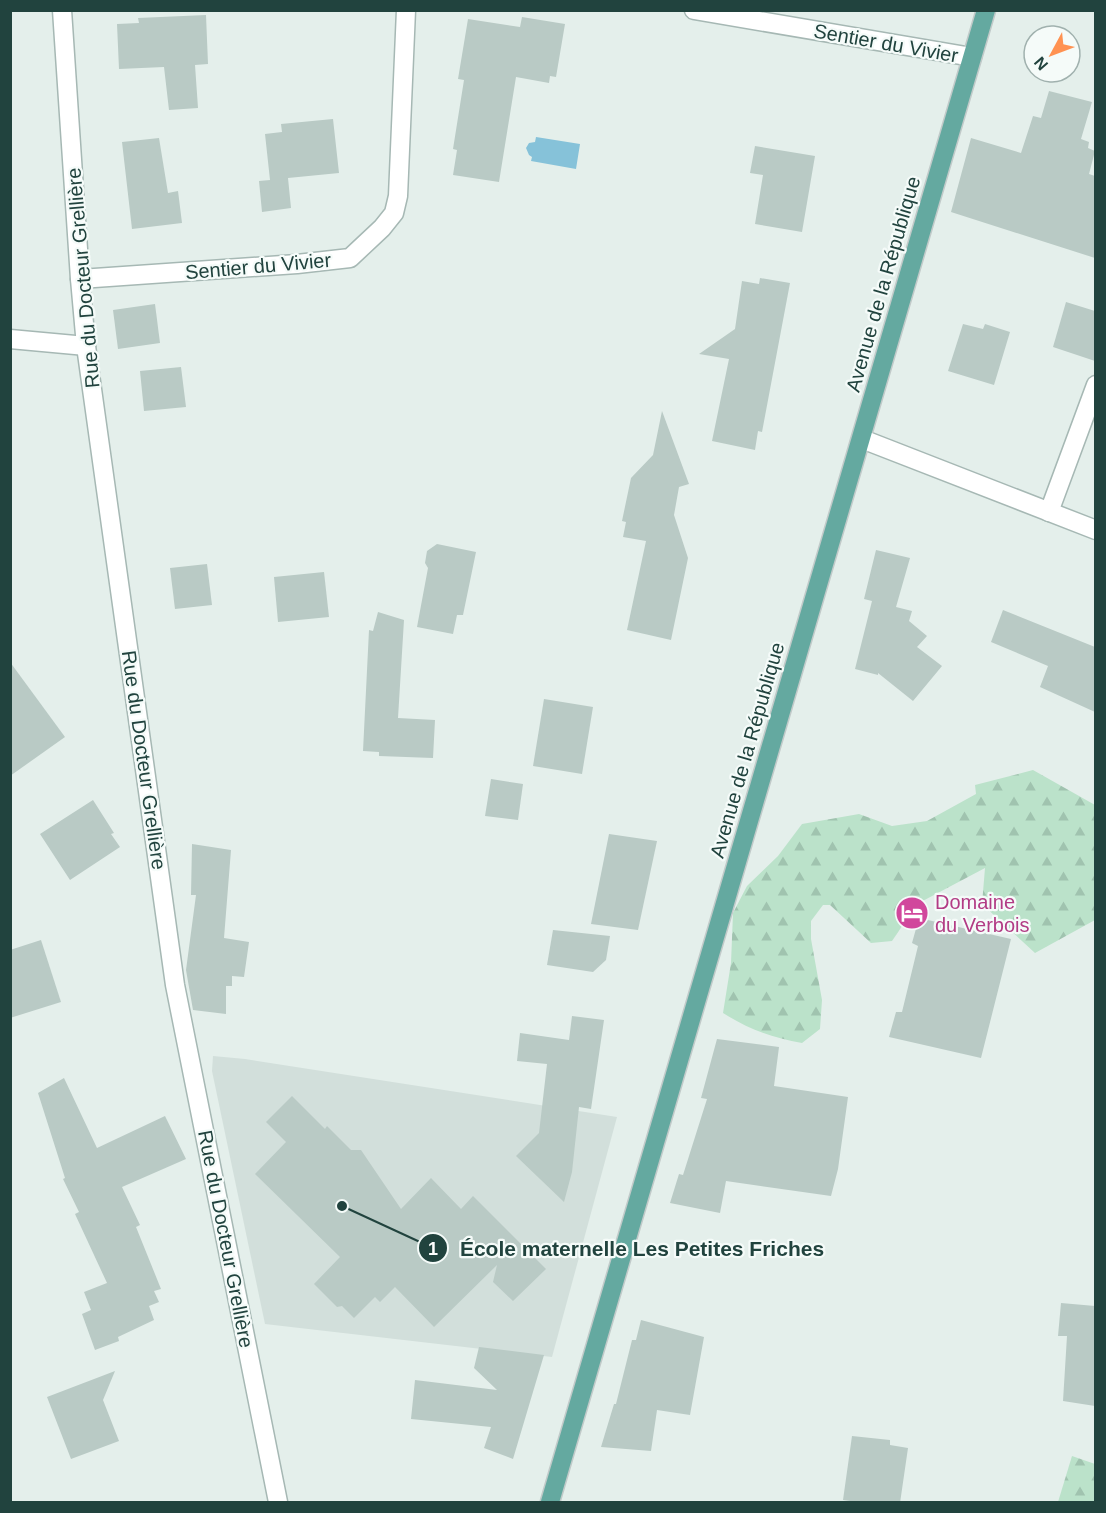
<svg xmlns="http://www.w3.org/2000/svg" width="1106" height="1513" font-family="Helvetica,sans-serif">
<defs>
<pattern id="forest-firs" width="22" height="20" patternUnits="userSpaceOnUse" patternTransform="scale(1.5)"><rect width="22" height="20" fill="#bbe2ca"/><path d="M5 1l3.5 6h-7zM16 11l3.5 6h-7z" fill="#a0c3af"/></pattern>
</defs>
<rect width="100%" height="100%" fill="#e4efeb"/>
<!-- built -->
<path fill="#d2dfdb" d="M 213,1056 L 245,1059 L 617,1117 L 552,1357 L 265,1324 L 212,1071 Z"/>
<!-- forest -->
<g fill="url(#forest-firs)">
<path d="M 1033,770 L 1095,805 L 1095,920 L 1035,953 L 982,904 L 985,868 L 917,904 L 892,941 L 871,943 L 830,905 L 823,905 L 811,921 L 811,939 L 822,1000 L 820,1029 L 802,1043 C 773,1038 748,1029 723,1013 L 731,963 L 733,913 L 747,886 L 778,856 L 802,824 L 859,814 L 892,826 L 927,821 L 976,794 L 975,785 Z"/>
<path d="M 1072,1456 L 1095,1464 L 1095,1502 L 1058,1502 Z"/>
</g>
<!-- water -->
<path fill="#86c2d9" d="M 536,137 L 580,144 L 576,169 L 531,161 L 532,157 L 529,155 L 526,148 L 529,143 L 535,142 Z"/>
<!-- building -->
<g fill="#b9cac5">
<path d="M 206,15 L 208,64 L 195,65 L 198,108 L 169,110 L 164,67 L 119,69 L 117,24 L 139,23 L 138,18 Z"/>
<path d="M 522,17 L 565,24 L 556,77 L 550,76 L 549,83 L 516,77 L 499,182 L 453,175 L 457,150 L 453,149 L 464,80 L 458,79 L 468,19 L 520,27 Z"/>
<path d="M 1049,91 L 1092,102 L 1081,139 L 1089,142 L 1088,148 L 1095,151 L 1089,174 L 1095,176 L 1095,258 L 951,212 L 971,138 L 1021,153 L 1033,116 L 1041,118 Z"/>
<path d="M 333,119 L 339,173 L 288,178 L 291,208 L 262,212 L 259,181 L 270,180 L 265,134 L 282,132 L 281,124 Z"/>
<path d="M 159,138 L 168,193 L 178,191 L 182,223 L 132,229 L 122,142 Z"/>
<path d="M 755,146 L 815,156 L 802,232 L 755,224 L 763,175 L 750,173 Z"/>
<path d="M 760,278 L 790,283 L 762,432 L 758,431 L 755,450 L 712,441 L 729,359 L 699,354 L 735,329 L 742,281 L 759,284 Z"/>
<path d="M 1066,302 L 1095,311 L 1095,361 L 1053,347 Z"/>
<path d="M 155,304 L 160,343 L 118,349 L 113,310 Z"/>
<path d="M 963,324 L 983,329 L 985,324 L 1010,332 L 994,385 L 948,371 Z"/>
<path d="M 181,367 L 186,407 L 144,411 L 140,371 Z"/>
<path d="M 662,411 L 689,484 L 679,487 L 674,515 L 688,558 L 671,640 L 627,630 L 646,541 L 623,537 L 626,522 L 622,521 L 631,478 L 653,455 Z"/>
<path d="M 437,544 L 476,552 L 463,615 L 457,615 L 453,634 L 417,627 L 428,568 L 425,563 L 427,551 Z"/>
<path d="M 876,550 L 910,558 L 896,607 L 912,611 L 909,621 L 927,636 L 917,647 L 942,666 L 913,701 L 878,673 L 878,675 L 855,669 L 872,601 L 864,599 Z"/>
<path d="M 207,564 L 212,605 L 175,609 L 170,568 Z"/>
<path d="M 324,572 L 329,617 L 278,622 L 274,577 Z"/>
<path d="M 1003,610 L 1095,647 L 1095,712 L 1040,687 L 1048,666 L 991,642 Z"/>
<path d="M 378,612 L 404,620 L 398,718 L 435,720 L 433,758 L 379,756 L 379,752 L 363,751 L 369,630 L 373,631 Z"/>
<path d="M 10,662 L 65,737 L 10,776 Z"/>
<path d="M 544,699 L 593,707 L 582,774 L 533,766 Z"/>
<path d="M 491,779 L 523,784 L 518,820 L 485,816 Z"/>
<path d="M 93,800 L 114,833 L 111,834 L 120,847 L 70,880 L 40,834 Z"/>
<path d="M 609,834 L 657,841 L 638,930 L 591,924 Z"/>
<path d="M 192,844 L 231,850 L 224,938 L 249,942 L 244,977 L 232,976 L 232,986 L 226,986 L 226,1014 L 193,1010 L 186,970 L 196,895 L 191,895 Z"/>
<path d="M 919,918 L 1011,939 L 981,1058 L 889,1037 L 896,1012 L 902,1012 L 918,946 L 912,943 Z"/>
<path d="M 553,930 L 610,936 L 606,960 L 593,972 L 547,965 Z"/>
<path d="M 41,940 L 61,1002 L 10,1018 L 10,950 Z"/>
<path d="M 572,1016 L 604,1020 L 591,1109 L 579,1107 L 572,1172 L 564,1202 L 516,1156 L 539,1133 L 547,1064 L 517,1061 L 520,1033 L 569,1040 Z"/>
<path d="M 717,1039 L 779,1047 L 774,1086 L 848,1097 L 838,1169 L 831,1196 L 726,1181 L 720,1213 L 670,1203 L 679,1174 L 683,1175 L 707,1099 L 701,1098 Z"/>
<path d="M 64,1078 L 97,1148 L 165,1116 L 186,1159 L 122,1187 L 140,1225 L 136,1227 L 161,1289 L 154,1291 L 159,1302 L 149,1306 L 154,1320 L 118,1337 L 119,1341 L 95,1350 L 82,1314 L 91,1310 L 84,1292 L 107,1283 L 75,1214 L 79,1212 L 63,1179 L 65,1178 L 38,1093 Z"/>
<path d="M 292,1096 L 325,1129 L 327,1126 L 351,1150 L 361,1150 L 401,1209 L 431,1178 L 461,1209 L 473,1196 L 546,1269 L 513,1301 L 493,1282 L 497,1265 L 434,1327 L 395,1287 L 380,1302 L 375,1297 L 354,1318 L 342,1306 L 337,1307 L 314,1284 L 340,1257 L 255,1174 L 286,1142 L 266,1122 Z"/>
<path d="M 1061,1303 L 1095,1306 L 1095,1406 L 1063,1401 L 1067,1336 L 1058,1336 Z"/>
<path d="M 641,1320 L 704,1337 L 690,1415 L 657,1410 L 651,1451 L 601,1447 L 614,1404 L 616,1404 L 632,1340 L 636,1340 Z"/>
<path d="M 479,1347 L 544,1355 L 513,1459 L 484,1448 L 491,1427 L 411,1419 L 415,1380 L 497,1390 L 474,1368 Z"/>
<path d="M 115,1371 L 103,1400 L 119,1441 L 71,1459 L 47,1397 Z"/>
<path d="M 852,1436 L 890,1440 L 890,1445 L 908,1448 L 900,1503 L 864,1503 L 843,1500 Z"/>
</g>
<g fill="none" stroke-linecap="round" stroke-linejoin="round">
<defs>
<g id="minor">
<path d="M 62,10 L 80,279 L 86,346 L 175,985 L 278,1502"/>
<path d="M 694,10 L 972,57"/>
<path d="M 80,279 L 297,264 L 350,258 L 382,228 L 394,213 L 398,196 L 406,10"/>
<path d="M 10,339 L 86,346"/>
<path d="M 862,439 L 1096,530"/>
<path d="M 1049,512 L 1096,385"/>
</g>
<path id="major" d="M 550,1502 L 986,10"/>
</defs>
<!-- minor casing -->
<use href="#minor" stroke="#a6b8b4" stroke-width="21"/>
<!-- major casing -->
<use href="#major" stroke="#c1cac9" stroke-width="21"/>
<!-- minor -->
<use href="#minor" stroke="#fff" stroke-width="18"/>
<!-- major -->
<use href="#major" stroke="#64a9a0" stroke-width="18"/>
</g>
<!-- icons -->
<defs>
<symbol id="hotel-disc" viewBox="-11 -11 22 22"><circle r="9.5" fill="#d1479c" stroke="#f5fbf9"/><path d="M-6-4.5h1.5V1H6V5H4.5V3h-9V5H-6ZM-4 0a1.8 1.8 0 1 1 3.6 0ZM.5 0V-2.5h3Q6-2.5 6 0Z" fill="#fff"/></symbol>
</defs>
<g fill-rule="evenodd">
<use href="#hotel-disc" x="893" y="894" width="38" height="38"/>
</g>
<g text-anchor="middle" stroke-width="4.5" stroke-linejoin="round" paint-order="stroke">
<!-- street labels -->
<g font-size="20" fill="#21433e" stroke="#f5fbf9">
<text transform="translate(886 43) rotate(10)" y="7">Sentier du Vivier</text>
<text transform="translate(258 266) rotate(-5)" y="7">Sentier du Vivier</text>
<text transform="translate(83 278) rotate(-95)" y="7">Rue du Docteur Grellière</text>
<text transform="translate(883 284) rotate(-74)" y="7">Avenue de la République</text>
<text transform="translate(747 750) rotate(-74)" y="7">Avenue de la République</text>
<text transform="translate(144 760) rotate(82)" y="7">Rue du Docteur Grellière</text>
<text transform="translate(226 1239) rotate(79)" y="7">Rue du Docteur Grellière</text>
</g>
<!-- hotel labels -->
<g font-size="20" fill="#b23c85" stroke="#f5fbf9" text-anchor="start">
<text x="935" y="909">Domaine<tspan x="935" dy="23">du Verbois</tspan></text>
</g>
</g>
<!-- callouts -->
<path fill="none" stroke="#21433e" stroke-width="2" d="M342 1206L433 1248"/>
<g fill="#21433e" stroke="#f5fbf9" stroke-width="2">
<circle cx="342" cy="1206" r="6"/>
<circle cx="433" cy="1248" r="15"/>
</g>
<g font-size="18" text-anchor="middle" font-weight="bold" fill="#fff">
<text x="433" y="1255">1</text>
</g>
<g font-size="21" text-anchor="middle" font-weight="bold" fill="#21433e" stroke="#f5fbf9" stroke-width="4.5" stroke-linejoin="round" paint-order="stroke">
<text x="642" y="1256">École maternelle Les Petites Friches</text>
</g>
<!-- border -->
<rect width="1106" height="1513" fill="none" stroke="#21433e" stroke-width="24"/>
<!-- north arrow -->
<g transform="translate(1052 54) rotate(229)"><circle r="28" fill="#f5fbf9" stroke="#a0b1ae" stroke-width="1.5"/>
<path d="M0-4.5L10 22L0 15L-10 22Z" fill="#ff9252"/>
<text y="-9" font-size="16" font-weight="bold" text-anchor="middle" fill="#21433e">N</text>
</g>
</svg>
